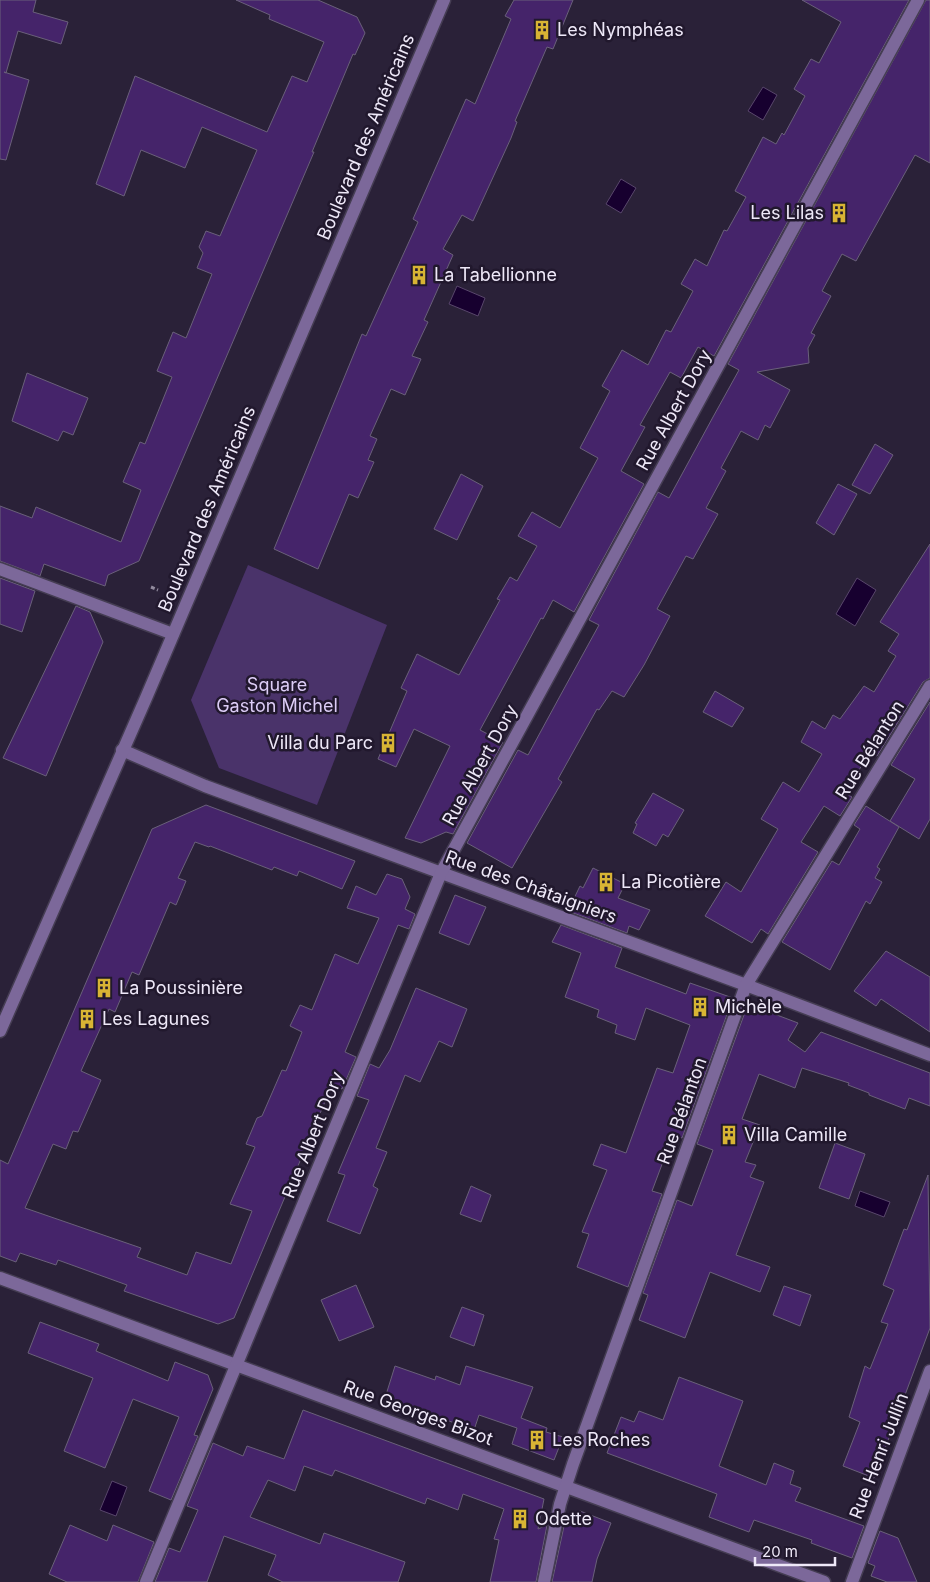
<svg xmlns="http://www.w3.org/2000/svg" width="930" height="1582" font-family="Inter,sans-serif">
<rect width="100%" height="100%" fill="#2a2138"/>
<!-- green -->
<path fill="#4a336a" d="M 248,565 L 387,625 L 317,805 L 219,768 L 191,700 Z"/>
<!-- water -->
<g fill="#17002f" stroke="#58466b">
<path d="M 763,87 L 777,95 L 763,120 L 748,111 Z"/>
<path d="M 621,179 L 636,188 L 621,213 L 606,204 Z"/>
<path d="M 457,286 L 485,298 L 478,316 L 449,304 Z"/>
<path d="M 857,578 L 876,590 L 855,626 L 836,614 Z"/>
<path d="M 860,1191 L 890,1202 L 884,1217 L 855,1206 Z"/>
<path d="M 112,1481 L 127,1487 L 116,1516 L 100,1510 Z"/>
</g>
<!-- building -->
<g fill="#45246a" stroke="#6a607a">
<path d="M 0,0 L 36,0 L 33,12 L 68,22 L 61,44 L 18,31 L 6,73 L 4,72 L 29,80 L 6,160 L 0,159 Z"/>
<path d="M 236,0 L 318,0 L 357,17 L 365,33 L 355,55 L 353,54 L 312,152 L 314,152 L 139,561 L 108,575 L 105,586 L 44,564 L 40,576 L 0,561 L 0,506 L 32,518 L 36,507 L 121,542 L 141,490 L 123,482 L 140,442 L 145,444 L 172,377 L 157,371 L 173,332 L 186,338 L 212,274 L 197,268 L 203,253 L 199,247 L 206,231 L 220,236 L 257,150 L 202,127 L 185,168 L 141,150 L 124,196 L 96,184 L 135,76 L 267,132 L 292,76 L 307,82 L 324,42 L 269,19 L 270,15 Z"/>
<path d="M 514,0 L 573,0 L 553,49 L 547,47 L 515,121 L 517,122 L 511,138 L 473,221 L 462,215 L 443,249 L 453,255 L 424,320 L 428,322 L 412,356 L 421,359 L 405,395 L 391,389 L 370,436 L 377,439 L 368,460 L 374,462 L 358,498 L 349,494 L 318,569 L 274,549 L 362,334 L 366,336 L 418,222 L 413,219 L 466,99 L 475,104 L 511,19 L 505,16 Z"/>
<path d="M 802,0 L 909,0 L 714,356 L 698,347 L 681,378 L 670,372 L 640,425 L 645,427 L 621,471 L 644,484 L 574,612 L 553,600 L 543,619 L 541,618 L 480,730 L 503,742 L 453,834 L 446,832 L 421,843 L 405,838 L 450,746 L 414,729 L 396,767 L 378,759 L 407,691 L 401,688 L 417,654 L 459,675 L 500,600 L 497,599 L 510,577 L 517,581 L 537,546 L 518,536 L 532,512 L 560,528 L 598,458 L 580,448 L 610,391 L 602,386 L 622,350 L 648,365 L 666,330 L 671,332 L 693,291 L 681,284 L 695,259 L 707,266 L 724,230 L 727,231 L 746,197 L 735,191 L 763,137 L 776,144 L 782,133 L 784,135 L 805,96 L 794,89 L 811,59 L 819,63 L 841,22 Z"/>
<path d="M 926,0 L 930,0 L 930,163 L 915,155 L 856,261 L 842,254 L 822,291 L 831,296 L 811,333 L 815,335 L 808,348 L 809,363 L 757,372 L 790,390 L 770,428 L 765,425 L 758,440 L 741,431 L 721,468 L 726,471 L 706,508 L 718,514 L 693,559 L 686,556 L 657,609 L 670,616 L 644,665 L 624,697 L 612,691 L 599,710 L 597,709 L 558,779 L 562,782 L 512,868 L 467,843 L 518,750 L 528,755 L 560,696 L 599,625 L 589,620 L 658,492 L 669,498 L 713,417 L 739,370 L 728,364 Z"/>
<path d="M 27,373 L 88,398 L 73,435 L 63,431 L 58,441 L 12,421 Z"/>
<path d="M 875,444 L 893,455 L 870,494 L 852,485 Z"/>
<path d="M 461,474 L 483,486 L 457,540 L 434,529 Z"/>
<path d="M 838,484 L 857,494 L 834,535 L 816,523 Z"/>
<path d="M 930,544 L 930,678 L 923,682 L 877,756 L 870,752 L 845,793 L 852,797 L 840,816 L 824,806 L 801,842 L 818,852 L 768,934 L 761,929 L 752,943 L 705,916 L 726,882 L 741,892 L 778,829 L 761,819 L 783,782 L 799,792 L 822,754 L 801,742 L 812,721 L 825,729 L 833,715 L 840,719 L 864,686 L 874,692 L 896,656 L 888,651 L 899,634 L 880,622 Z"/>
<path d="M 0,578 L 35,591 L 22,632 L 0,624 Z"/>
<path d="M 76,606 L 90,612 L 103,642 L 46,776 L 3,758 Z"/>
<path d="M 715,691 L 744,708 L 732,727 L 703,712 Z"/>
<path d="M 930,702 L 930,819 L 919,839 L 890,821 L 915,779 L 891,765 Z"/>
<path d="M 653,793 L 684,810 L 668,837 L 663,834 L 656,846 L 633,833 L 637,824 L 635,823 Z"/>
<path d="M 206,805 L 355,861 L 342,889 L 299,871 L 297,876 L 274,867 L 272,870 L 210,846 L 209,847 L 195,842 L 178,878 L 186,881 L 176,905 L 170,902 L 139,975 L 132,972 L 115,1012 L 109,1009 L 81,1071 L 101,1080 L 78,1132 L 73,1131 L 66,1149 L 53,1144 L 25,1208 L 141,1248 L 137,1257 L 187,1275 L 196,1252 L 231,1264 L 252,1211 L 230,1204 L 255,1147 L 246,1144 L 257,1118 L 262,1116 L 282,1070 L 286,1071 L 302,1032 L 290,1026 L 300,1005 L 312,1010 L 335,954 L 358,964 L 379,918 L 347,908 L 356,886 L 376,895 L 387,874 L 402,879 L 410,897 L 405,909 L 415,914 L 409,929 L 398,925 L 345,1052 L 356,1057 L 342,1089 L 332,1085 L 234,1318 L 218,1324 L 124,1291 L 127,1285 L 58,1260 L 56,1265 L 20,1253 L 16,1262 L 0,1256 L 0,1160 L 8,1164 L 152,829 Z"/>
<path d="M 866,806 L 899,827 L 877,867 L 880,869 L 875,878 L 882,882 L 870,904 L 866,901 L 830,970 L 782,942 L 832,861 L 839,865 L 860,829 L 854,825 Z"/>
<path d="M 593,868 L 625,884 L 618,898 L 650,910 L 639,930 L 629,926 L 627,933 L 568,911 L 580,886 L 583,888 Z"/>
<path d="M 455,895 L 486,907 L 469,945 L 439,933 Z"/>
<path d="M 561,925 L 622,948 L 615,967 L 686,994 L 690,983 L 733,998 L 682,1138 L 673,1135 L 652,1191 L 662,1194 L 628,1287 L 577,1267 L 589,1234 L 582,1232 L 607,1170 L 593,1165 L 601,1144 L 626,1153 L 657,1068 L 673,1073 L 690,1025 L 646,1008 L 635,1040 L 615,1033 L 617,1025 L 597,1017 L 599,1010 L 565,997 L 581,953 L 552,942 Z"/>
<path d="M 886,951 L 930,977 L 930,1032 L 881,999 L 876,1006 L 854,991 Z"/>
<path d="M 416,988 L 467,1009 L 452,1047 L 439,1041 L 420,1082 L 405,1075 L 376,1148 L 387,1152 L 373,1186 L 378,1189 L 360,1234 L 327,1221 L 345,1175 L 338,1173 L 369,1100 L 357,1096 L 370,1064 L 379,1068 L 390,1050 Z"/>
<path d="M 748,1004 L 798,1023 L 788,1040 L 805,1052 L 821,1032 L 930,1073 L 930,1106 L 909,1098 L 905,1109 L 869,1095 L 869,1093 L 848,1085 L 849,1083 L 802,1068 L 795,1088 L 759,1074 L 742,1119 L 760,1125 L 745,1162 L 756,1165 L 750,1177 L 764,1182 L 736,1255 L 770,1267 L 760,1292 L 710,1272 L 685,1338 L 639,1320 L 648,1295 L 643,1293 L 677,1200 L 692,1206 L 713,1150 L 697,1144 Z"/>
<path d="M 835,1143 L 865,1154 L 849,1199 L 819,1188 Z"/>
<path d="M 928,1175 L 930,1328 L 874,1478 L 843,1466 L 860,1422 L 849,1417 L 865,1366 L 870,1369 L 888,1324 L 881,1322 L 894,1290 L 883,1285 L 904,1229 L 907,1230 Z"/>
<path d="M 471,1186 L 491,1195 L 481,1222 L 460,1214 Z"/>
<path d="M 356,1285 L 374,1327 L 339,1341 L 321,1300 Z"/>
<path d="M 784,1286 L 811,1295 L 800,1326 L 773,1315 Z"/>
<path d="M 462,1307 L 484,1315 L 474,1346 L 450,1337 Z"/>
<path d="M 40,1322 L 99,1344 L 96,1351 L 168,1381 L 175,1362 L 208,1375 L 213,1389 L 194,1435 L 198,1436 L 171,1500 L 149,1491 L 179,1417 L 133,1399 L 105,1468 L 64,1451 L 93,1378 L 28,1353 Z"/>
<path d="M 395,1366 L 435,1380 L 436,1376 L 460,1385 L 466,1366 L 533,1387 L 521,1418 L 547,1428 L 546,1432 L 563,1437 L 554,1460 L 512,1444 L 517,1428 L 479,1415 L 474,1430 L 385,1398 Z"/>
<path d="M 679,1377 L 743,1401 L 719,1466 L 766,1485 L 774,1463 L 794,1471 L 790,1484 L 801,1488 L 795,1501 L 864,1526 L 852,1558 L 811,1543 L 812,1540 L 754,1520 L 749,1532 L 709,1517 L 717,1494 L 607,1453 L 621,1417 L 634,1422 L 639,1411 L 663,1420 Z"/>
<path d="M 303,1410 L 544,1499 L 538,1529 L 547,1525 L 536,1582 L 490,1582 L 499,1540 L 494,1539 L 504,1509 L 463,1494 L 458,1510 L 427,1498 L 425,1504 L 335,1470 L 332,1476 L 304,1466 L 295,1491 L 268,1480 L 250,1517 L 320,1544 L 324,1533 L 405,1562 L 398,1582 L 283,1582 L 268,1575 L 276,1555 L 224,1536 L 207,1582 L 155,1582 L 169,1548 L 180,1552 L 198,1510 L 187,1506 L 213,1443 L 243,1456 L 247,1446 L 284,1459 Z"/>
<path d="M 580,1511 L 611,1523 L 597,1559 L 592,1582 L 552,1582 L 566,1517 Z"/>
<path d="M 70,1525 L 107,1541 L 113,1525 L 154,1542 L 138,1582 L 67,1582 L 49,1574 Z"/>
<path d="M 880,1531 L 898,1538 L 917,1582 L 887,1582 L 871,1576 L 875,1566 L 868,1563 Z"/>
</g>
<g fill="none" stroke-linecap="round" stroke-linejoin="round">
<defs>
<g id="minor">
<path d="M 0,569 L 173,634"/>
<path d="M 122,750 L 205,786 L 746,985 L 930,1055"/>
<path d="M 0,1031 L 146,698 L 444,0"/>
<path d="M 0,1278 L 824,1582"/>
<path d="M 146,1582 L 441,873 L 918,0"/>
<path d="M 544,1582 L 560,1504 L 573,1464 L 746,985 L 930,686"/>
<path d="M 852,1582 L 930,1371"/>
</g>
</defs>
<!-- minor casing -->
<use href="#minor" stroke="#453d53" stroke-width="15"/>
<!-- path -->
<path stroke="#928b9e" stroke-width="3" stroke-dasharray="4 2.5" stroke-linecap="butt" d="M 151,587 L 158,590"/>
<!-- minor -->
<use href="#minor" stroke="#7c689a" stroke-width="12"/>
</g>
<!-- icons -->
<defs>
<symbol id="building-bare" viewBox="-9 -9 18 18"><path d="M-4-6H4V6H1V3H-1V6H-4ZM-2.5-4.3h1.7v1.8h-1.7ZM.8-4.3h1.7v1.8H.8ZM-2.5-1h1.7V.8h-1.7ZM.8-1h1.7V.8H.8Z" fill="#d8b434" stroke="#21182d" stroke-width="2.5" paint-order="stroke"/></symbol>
</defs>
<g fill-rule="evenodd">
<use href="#building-bare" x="528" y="16" width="28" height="28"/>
<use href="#building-bare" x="825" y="199" width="28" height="28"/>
<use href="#building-bare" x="405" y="261" width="28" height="28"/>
<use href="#building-bare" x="374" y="729" width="28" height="28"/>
<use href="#building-bare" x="592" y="868" width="28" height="28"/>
<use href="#building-bare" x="90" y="974" width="28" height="28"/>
<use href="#building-bare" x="686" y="993" width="28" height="28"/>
<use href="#building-bare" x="73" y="1005" width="28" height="28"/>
<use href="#building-bare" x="715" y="1121" width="28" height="28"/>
<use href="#building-bare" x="523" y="1426" width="28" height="28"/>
<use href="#building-bare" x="506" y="1505" width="28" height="28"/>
</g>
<g text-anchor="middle" stroke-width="5" stroke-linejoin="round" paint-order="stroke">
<!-- poi labels -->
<g font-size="18" fill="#eee8f8" stroke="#21182d" text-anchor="start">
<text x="557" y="36">Les Nymphéas</text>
<text x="824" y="219" text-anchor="end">Les Lilas</text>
<text x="434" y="281">La Tabellionne</text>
<text x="373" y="749" text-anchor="end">Villa du Parc</text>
<text x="621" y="888">La Picotière</text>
<text x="119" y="994">La Poussinière</text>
<text x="715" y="1013">Michèle</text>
<text x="102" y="1025">Les Lagunes</text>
<text x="744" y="1141">Villa Camille</text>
<text x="552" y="1446">Les Roches</text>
<text x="535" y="1525">Odette</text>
</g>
<!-- street labels -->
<g font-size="18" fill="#eee8f8" stroke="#21182d">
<text transform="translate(366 137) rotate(-67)" y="6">Boulevard des Américains</text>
<text transform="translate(674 410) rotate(-61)" y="6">Rue Albert Dory</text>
<text transform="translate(207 509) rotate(-67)" y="6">Boulevard des Américains</text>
<text transform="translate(870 750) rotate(-58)" y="6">Rue Bélanton</text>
<text transform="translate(480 765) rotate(-61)" y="6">Rue Albert Dory</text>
<text transform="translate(531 887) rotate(20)" y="6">Rue des Châtaigniers</text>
<text transform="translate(682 1111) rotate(-70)" y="6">Rue Bélanton</text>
<text transform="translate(313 1135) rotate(-68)" y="6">Rue Albert Dory</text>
<text transform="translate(418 1413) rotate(20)" y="6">Rue Georges Bizot</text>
<text transform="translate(879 1456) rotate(-69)" y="6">Rue Henri Jullin</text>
</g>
<!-- park labels -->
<g font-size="18" fill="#dcccf6" stroke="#21182d">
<text x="277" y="691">Square<tspan x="277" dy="21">Gaston Michel</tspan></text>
</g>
</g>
<!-- scale -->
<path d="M755 1557v8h80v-8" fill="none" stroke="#eee8f8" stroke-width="2.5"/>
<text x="762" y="1557" font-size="15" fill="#eee8f8" stroke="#21182d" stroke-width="4" paint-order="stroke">20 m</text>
</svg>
